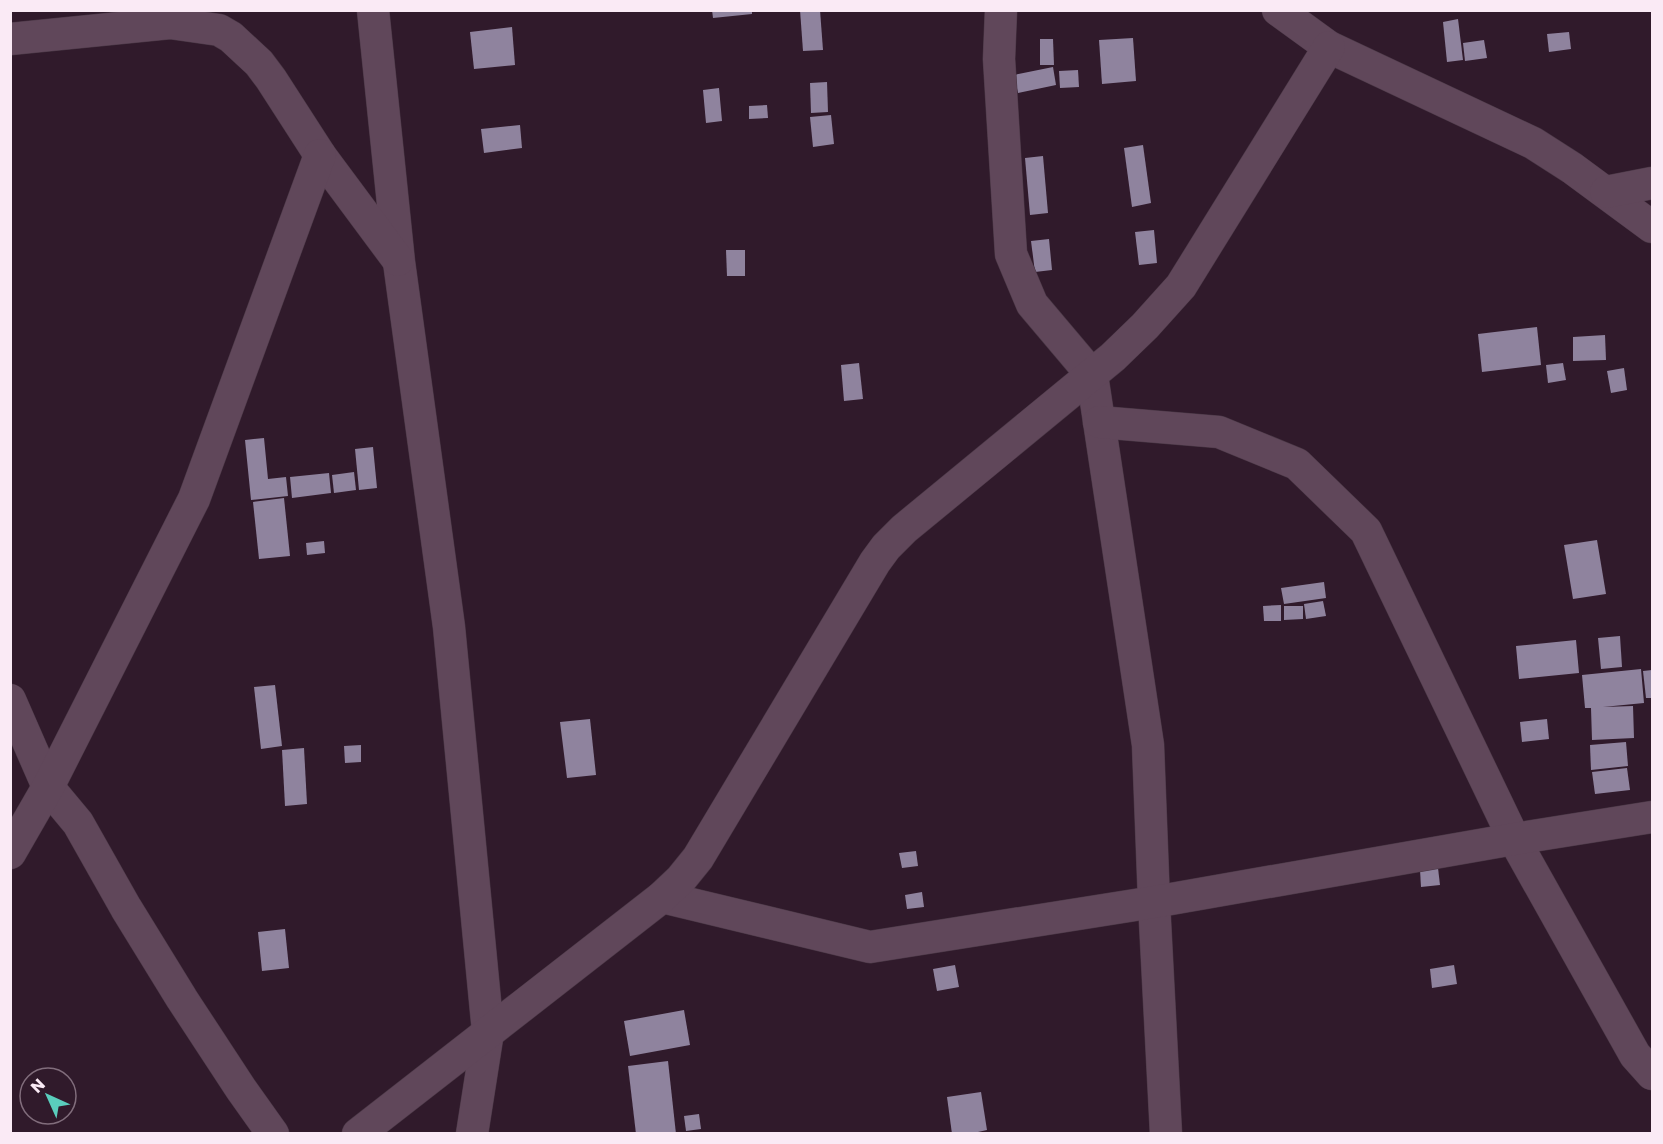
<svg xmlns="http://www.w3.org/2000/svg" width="1663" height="1144" font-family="Poppins,sans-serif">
<rect width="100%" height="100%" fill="#301a2b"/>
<!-- building -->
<g fill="#8f839e">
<path d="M 712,10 L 752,10 L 752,14 L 713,18 Z"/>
<path d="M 800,10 L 820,10 L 823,50 L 803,51 Z"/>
<path d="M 1458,19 L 1463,60 L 1447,62 L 1443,22 Z"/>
<path d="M 512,27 L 515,65 L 474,69 L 470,32 Z"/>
<path d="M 1569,32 L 1571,49 L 1549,52 L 1547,34 Z"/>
<path d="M 1133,38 L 1136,81 L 1102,84 L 1099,40 Z"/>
<path d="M 1040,39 L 1053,39 L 1054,65 L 1040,65 Z"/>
<path d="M 1484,40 L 1487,58 L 1465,61 L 1463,43 Z"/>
<path d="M 1053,67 L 1056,85 L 1018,93 L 1014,75 Z"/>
<path d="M 1078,70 L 1079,87 L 1060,88 L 1059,71 Z"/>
<path d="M 827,82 L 828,112 L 811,113 L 810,83 Z"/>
<path d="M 719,88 L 722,121 L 706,123 L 703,90 Z"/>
<path d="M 767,105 L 768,118 L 749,119 L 749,106 Z"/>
<path d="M 831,115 L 834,144 L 813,147 L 810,117 Z"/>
<path d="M 520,125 L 522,148 L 484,153 L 481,129 Z"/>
<path d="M 1143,145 L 1151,203 L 1132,207 L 1124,148 Z"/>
<path d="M 1043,156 L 1048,213 L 1030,215 L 1025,158 Z"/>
<path d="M 1154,230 L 1157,263 L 1139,265 L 1135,232 Z"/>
<path d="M 1049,239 L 1052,270 L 1035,272 L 1031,241 Z"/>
<path d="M 726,250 L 745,250 L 745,276 L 727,276 Z"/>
<path d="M 1537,327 L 1541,365 L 1482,372 L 1478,334 Z"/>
<path d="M 1605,335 L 1606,360 L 1573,361 L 1573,337 Z"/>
<path d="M 859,363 L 863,399 L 844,401 L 841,365 Z"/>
<path d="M 1563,363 L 1566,380 L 1548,383 L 1546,365 Z"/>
<path d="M 1624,368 L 1627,390 L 1611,393 L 1607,371 Z"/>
<path d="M 264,438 L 268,479 L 286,477 L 288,496 L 251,500 L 245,440 Z"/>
<path d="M 373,447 L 377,488 L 359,490 L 355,449 Z"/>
<path d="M 354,472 L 356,490 L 334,493 L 332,475 Z"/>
<path d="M 329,473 L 331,493 L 292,498 L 290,477 Z"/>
<path d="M 284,498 L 290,556 L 259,559 L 253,502 Z"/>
<path d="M 1597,540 L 1606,594 L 1573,599 L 1564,545 Z"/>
<path d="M 324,541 L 325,553 L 307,555 L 306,543 Z"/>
<path d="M 1324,582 L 1326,598 L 1284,604 L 1281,588 Z"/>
<path d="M 1323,601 L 1326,616 L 1306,619 L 1304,604 Z"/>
<path d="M 1281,605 L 1281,621 L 1264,621 L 1263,606 Z"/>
<path d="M 1284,606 L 1303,606 L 1303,619 L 1284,620 Z"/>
<path d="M 1620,636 L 1622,667 L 1601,669 L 1598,638 Z"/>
<path d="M 1576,640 L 1579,673 L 1519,679 L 1516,646 Z"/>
<path d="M 1641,669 L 1644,703 L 1603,707 L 1633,706 L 1634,738 L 1592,740 L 1591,708 L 1585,708 L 1582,675 Z"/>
<path d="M 1652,670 L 1652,698 L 1646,698 L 1643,671 Z"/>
<path d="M 275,685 L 282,746 L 261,749 L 254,687 Z"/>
<path d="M 590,719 L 596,775 L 567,778 L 560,722 Z"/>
<path d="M 1547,719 L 1549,739 L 1522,742 L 1520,722 Z"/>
<path d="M 1626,742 L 1628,766 L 1591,770 L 1590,745 Z"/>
<path d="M 361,745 L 361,762 L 345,763 L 344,746 Z"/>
<path d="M 304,748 L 307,804 L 285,806 L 282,750 Z"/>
<path d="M 1627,768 L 1630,790 L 1595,794 L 1592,772 Z"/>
<path d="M 916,851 L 918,866 L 902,868 L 899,853 Z"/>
<path d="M 1438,868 L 1440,885 L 1421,887 L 1420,870 Z"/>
<path d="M 922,892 L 924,907 L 907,909 L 905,895 Z"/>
<path d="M 285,929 L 289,968 L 262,971 L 258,932 Z"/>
<path d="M 955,965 L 959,987 L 937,991 L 933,969 Z"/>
<path d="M 1454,965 L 1457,984 L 1432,988 L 1430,969 Z"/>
<path d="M 684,1010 L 690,1045 L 630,1056 L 624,1021 Z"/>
<path d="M 668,1061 L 676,1134 L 636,1134 L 628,1066 Z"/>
<path d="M 981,1092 L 987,1130 L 969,1134 L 952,1134 L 947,1097 Z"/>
<path d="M 699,1114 L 701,1129 L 686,1131 L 684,1116 Z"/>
</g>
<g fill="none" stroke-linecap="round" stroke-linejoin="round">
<defs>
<g id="minor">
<path d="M 373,10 L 399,262 L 449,627 L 488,1032 L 472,1134"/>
<path d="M 1001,10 L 999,59 L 1011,254 L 1032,304 L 1092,375 L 1148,745 L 1154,902 L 1166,1134"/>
<path d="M 1278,10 L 1329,47 L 1533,143 L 1572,168 L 1652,227"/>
<path d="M 10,39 L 170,23 L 219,30 L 231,37 L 259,63 L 271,79 L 320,155 L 398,260"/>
<path d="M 1606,192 L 1652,183"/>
<path d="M 1099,422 L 1219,432 L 1297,464 L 1366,531 L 1514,839 L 1635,1055 L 1652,1074"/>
<path d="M 10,700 L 48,787 L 78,823 L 126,908 L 182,999 L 241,1089 L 273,1134"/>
<path d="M 10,853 L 48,787 L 194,499 L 320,155"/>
<path d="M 662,897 L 870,947 L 1154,902 L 1514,839 L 1652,817"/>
<path d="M 358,1134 L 662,897 L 681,879 L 698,858 L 875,562 L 886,547 L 904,529 L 1113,357 L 1145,326 L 1181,286 L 1329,47"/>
</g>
</defs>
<!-- minor casing -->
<use href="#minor" stroke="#493745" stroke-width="33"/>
<!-- minor -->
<use href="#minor" stroke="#60475a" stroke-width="32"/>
</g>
<!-- border -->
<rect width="1663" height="1144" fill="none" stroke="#faeaf5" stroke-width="24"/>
<!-- north arrow -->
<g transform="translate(48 1096) rotate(315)"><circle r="28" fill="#301a2b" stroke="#816d7c" stroke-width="1.5"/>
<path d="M0-4.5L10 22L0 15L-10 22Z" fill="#5acebd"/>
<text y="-9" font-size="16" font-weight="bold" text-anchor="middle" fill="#faeaf5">N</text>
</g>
</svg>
